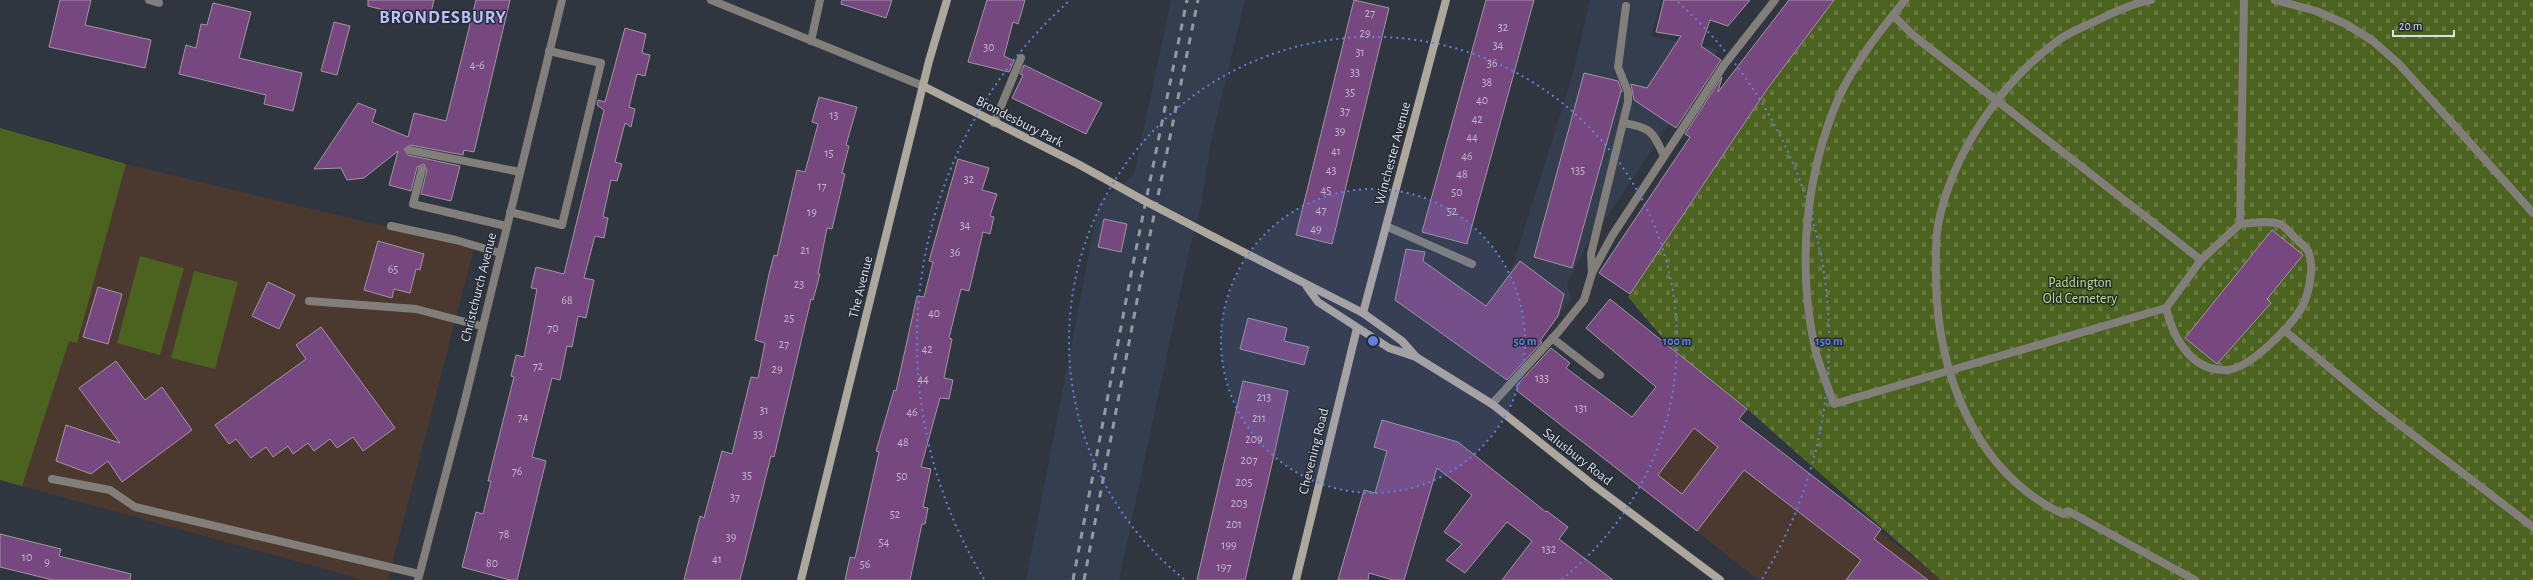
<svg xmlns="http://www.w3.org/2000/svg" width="2533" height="580" font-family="'Alegreya Sans',sans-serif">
<defs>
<pattern id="cemetery-stones" width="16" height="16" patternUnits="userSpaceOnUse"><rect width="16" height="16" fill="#4c621f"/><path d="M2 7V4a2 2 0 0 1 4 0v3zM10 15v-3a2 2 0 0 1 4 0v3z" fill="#65783f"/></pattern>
</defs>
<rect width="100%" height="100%" fill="#303640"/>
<!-- built -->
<g fill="#353e4e">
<path d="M 1171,0 L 1245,0 L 1211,141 L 1201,206 L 1189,251 L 1119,580 L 1026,580 L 1099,202 L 1134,175 Z"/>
<path d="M 1590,0 L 1661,0 L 1651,36 L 1719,50 L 1583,252 L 1567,284 L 1571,299 L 1551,326 L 1500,287 L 1513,265 L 1572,77 Z"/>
</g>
<!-- education -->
<g fill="#4b3930">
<path d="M 0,128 L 126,164 L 474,248 L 388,580 L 365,580 L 0,480 Z"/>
<path d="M 1679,357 L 1746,409 L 1740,419 L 1941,580 L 1759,580 L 1601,457 Z"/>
</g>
<!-- cemetery -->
<path fill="url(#cemetery-stones)" d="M 1834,0 L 2533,0 L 2533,580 L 1941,580 L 1747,409 L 1679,357 L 1628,297 L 1768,88 Z"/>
<!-- green -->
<g fill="#4c621f">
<path d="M 0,128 L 126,164 L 77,343 L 69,341 L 22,486 L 0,480 Z"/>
<path d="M 140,256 L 184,268 L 160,355 L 117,343 Z"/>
<path d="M 194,271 L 238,282 L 215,369 L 171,358 Z"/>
</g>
<!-- building -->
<g fill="#77487f" stroke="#a096a1" fill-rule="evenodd">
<path d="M 60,0 L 91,0 L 85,25 L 151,40 L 145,68 L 49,47 Z"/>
<path d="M 368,0 L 434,0 L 429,21 L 368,6 Z"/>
<path d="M 476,0 L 510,0 L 474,152 L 464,150 L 463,155 L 410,145 L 404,149 L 408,155 L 460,166 L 451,201 L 421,194 L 427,170 L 424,164 L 417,167 L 411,191 L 389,185 L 398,151 L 364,178 L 347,180 L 341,168 L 314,169 L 358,103 L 376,110 L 372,122 L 408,137 L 414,113 L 446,121 Z"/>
<path d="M 842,0 L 892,0 L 886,18 L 841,4 Z"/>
<path d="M 987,0 L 1025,0 L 1018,24 L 1013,22 L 1004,56 L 1014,61 L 1009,72 L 968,62 Z"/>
<path d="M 1354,0 L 1389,8 L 1332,244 L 1296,235 Z"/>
<path d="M 1486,0 L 1534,0 L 1467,244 L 1422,232 Z"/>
<path d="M 1664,0 L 1750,0 L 1728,26 L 1710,20 L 1701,46 L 1721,60 L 1676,128 L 1634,100 L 1631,84 L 1647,88 L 1681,36 L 1656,32 Z"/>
<path d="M 1789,0 L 1834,0 L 1768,88 L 1630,294 L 1599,273 L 1690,137 L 1685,134 L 1722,77 L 1718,92 Z"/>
<path d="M 213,3 L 251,12 L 239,58 L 302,73 L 293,111 L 264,104 L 266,95 L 179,74 L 186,45 L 196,48 L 201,24 L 207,25 Z"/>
<path d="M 334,22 L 350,26 L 337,75 L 321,71 Z"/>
<path d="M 625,28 L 646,34 L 642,53 L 650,55 L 645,76 L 637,74 L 629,107 L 635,109 L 631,127 L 625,123 L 615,162 L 622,164 L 617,181 L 611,180 L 603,217 L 608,218 L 604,238 L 595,236 L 584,278 L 594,280 L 586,318 L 578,316 L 572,347 L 567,346 L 560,380 L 552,378 L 532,457 L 546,461 L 517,580 L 510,580 L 462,567 L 476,512 L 483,514 L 491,481 L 488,481 L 514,377 L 511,376 L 516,355 L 524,357 L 537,289 L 531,288 L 536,267 L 564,274 L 604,110 L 597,105 L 598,100 L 605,102 Z"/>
<path d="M 1024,65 L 1102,103 L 1086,134 L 1012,98 L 1023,75 L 1020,74 Z"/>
<path d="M 1584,73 L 1618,81 L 1622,92 L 1621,91 L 1572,268 L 1534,257 Z"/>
<path d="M 819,97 L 857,107 L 846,145 L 849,146 L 842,173 L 845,174 L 832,229 L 827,228 L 818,274 L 820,274 L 813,300 L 811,299 L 774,457 L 771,456 L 740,580 L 684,580 L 700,516 L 704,518 L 722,451 L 732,454 L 751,377 L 758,378 L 765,343 L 755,340 L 769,274 L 774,255 L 777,256 L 797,170 L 805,172 L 818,124 L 812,122 Z"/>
<path d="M 958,159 L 989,168 L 982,190 L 997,194 L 990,216 L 994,217 L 990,234 L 983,232 L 969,291 L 961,289 L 949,338 L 952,339 L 944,378 L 953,380 L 949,399 L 940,398 L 921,467 L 931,469 L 923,507 L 928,508 L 925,524 L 922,524 L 910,580 L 845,580 L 850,557 L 855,558 L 879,452 L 876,451 L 894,390 L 896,391 L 917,296 L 924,297 L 933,262 L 929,261 Z"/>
<path d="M 1104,219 L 1127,224 L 1121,252 L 1098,247 Z"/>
<path d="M 2272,230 L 2303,255 L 2267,299 L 2271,303 L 2217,364 L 2185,338 Z"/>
<path d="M 378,241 L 424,254 L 420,270 L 416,269 L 410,293 L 394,289 L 392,298 L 364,290 Z"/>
<path d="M 1406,249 L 1425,252 L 1423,261 L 1486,306 L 1520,261 L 1564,294 L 1558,316 L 1540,341 L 1542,342 L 1507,380 L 1395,300 Z"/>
<path d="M 268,282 L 295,295 L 279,329 L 252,316 Z"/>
<path d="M 98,287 L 122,294 L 108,344 L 83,337 Z"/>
<path d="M 1610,299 L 1747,409 L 1739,419 L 1881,529 L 1874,539 L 1928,580 L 1846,580 L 1861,560 L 1744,470 L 1697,531 L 1516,390 L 1518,388 L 1516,386 L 1551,348 L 1570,363 L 1566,368 L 1632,417 L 1656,387 L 1586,328 ZM 1694,428 L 1718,447 L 1682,494 L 1658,475 Z"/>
<path d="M 1248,318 L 1287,328 L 1284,341 L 1309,347 L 1304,365 L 1240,349 Z"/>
<path d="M 321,327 L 395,428 L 363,451 L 353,437 L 337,448 L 330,439 L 314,451 L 308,443 L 293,454 L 288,446 L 273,457 L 266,447 L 251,458 L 236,439 L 229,444 L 215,425 L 306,359 L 296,345 Z"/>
<path d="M 116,361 L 145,400 L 162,387 L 192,430 L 122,482 L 108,461 L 91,474 L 56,461 L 66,425 L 120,443 L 79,388 Z"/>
<path d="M 1243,381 L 1288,391 L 1274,455 L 1245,580 L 1197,580 Z"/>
<path d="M 1382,420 L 1458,442 L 1546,512 L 1547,511 L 1568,527 L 1559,539 L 1613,580 L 1502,580 L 1532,541 L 1507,522 L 1465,573 L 1446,560 L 1462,544 L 1444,532 L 1472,495 L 1437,468 L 1404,580 L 1393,580 L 1369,573 L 1368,580 L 1338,580 L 1364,490 L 1375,493 L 1387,451 L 1374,447 Z"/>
<path d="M 0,534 L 61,549 L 59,556 L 131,574 L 130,580 L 53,580 L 0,567 Z"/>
</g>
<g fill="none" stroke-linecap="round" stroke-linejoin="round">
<!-- lane -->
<g stroke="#827e79" stroke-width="8">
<path d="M 149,0 L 159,3"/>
<path d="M 1905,0 C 1881,30 1855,62 1839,97 C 1806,173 1797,262 1814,344 C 1818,364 1827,384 1834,404 L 2166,308 L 2201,260 L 2240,224 L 2244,0"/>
<path d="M 2151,0 C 2133,3 2114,12 2098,20 C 2086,26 2071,31 2060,39 C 2001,82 1952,153 1938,225 C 1935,242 1936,261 1936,278 C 1937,371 1974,472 2063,514 L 2068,511 L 2195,580"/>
<path d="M 2275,0 L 2316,11 L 2346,24 L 2373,41 L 2399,64 L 2533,213"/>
<path d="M 1893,15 L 1914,36 L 2201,260"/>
<path d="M 811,41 L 820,0"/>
<path d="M 994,123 L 1021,58"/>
<path d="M 1623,123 C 1650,127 1653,131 1664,156"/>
<path d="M 409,150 L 520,172"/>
<path d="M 422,169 L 413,204 L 506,226"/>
<path d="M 510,212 L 562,225 L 601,63 L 549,51"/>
<path d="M 391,226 L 456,240 L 500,253"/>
<path d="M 1386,226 L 1472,264"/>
<path d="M 1592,273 L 1612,236 L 1724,65"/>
<path d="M 309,301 L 416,309 L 481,326"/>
<path d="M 2166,308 C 2173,338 2191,371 2226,370 C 2249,370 2291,326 2302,307 C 2309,294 2315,265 2308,251 C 2306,247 2299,242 2295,238 C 2291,234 2285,226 2280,224 C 2268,220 2253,223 2240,224"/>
<path d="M 2284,330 L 2374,405 L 2533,527"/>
<path d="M 1552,338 L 1600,375"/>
<path d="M 1492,404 L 1559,331 L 1584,300 L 1592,273 L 1591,254 L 1628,102 L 1628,92 L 1618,67 L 1626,6"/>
<path d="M 52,479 L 110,490 L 135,507 L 419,574"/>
</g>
<!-- street -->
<g stroke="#827e79" stroke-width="8">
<path d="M 711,0 L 923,86"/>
<path d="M 1724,65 L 1775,0"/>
<path d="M 418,580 L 464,404 L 562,0"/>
</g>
<!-- secondary -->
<g stroke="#ada79e" stroke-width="8">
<path d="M 923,86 L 1078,164 L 1143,200"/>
<path d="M 1214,237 L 1363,313 L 1402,341 L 1416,357"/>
<path d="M 1307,287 L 1318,302 L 1389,348 L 1416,357 L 1492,404 L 1592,484 L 1720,580"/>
<path d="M 1363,313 L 1446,0"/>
<path d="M 801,580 L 929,61 L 947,0"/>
<path d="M 1296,580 L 1357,328"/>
</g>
<!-- rail -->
<g stroke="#9398a1" stroke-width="3" stroke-dasharray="7 7" stroke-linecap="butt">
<path d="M 1073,580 L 1132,269 L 1187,0"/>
<path d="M 1084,580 L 1143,269 L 1198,0"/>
</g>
<!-- secondary-bridge -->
<path stroke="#ada79e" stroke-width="8" d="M 1143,200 L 1214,237"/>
</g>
<!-- distance rings -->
<circle cx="1373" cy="341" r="152" fill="#5f80dd" fill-opacity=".12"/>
<g fill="none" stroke="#5f80dd" stroke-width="2" stroke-dasharray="2 4">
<circle cx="1373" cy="341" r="152"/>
<path d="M1184 579A304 304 0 1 1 1562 579"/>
<path d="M984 579A456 456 0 0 1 1068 2M1678 2A456 456 0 0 1 1762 579"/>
</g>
<g text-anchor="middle" stroke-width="3" stroke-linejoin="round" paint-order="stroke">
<!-- number labels -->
<g font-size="12" fill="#c1b8cc">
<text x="1370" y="17">27</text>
<text x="1503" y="31">32</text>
<text x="1365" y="37">29</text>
<text x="1498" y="49">34</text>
<text x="989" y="51">30</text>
<text x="1360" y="56">31</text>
<text x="1492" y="67">36</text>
<text x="477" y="69">4-6</text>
<text x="1355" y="76">33</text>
<text x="1487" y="86">38</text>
<text x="1350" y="96">35</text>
<text x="1482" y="104">40</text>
<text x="1345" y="115">37</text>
<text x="834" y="119">13</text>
<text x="1477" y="123">42</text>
<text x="1340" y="135">39</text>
<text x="1472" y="141">44</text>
<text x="1336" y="155">41</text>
<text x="829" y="157">15</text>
<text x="1467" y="160">46</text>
<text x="1331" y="174">43</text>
<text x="1578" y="174">135</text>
<text x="1462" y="178">48</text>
<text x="969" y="183">32</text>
<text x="822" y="190">17</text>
<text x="1326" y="194">45</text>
<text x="1457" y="196">50</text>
<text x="1321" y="214">47</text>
<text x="1452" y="215">52</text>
<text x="812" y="216">19</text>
<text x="965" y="229">34</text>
<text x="1316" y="233">49</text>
<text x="805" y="254">21</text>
<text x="955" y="256">36</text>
<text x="393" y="273">65</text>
<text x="799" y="288">23</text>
<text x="567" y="304">68</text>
<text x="934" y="317">40</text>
<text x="789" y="322">25</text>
<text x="553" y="332">70</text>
<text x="784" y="348">27</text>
<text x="927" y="353">42</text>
<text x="538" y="370">72</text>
<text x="777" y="373">29</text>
<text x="1542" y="382">133</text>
<text x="923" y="383">44</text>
<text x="1264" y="401">213</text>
<text x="1581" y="412">131</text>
<text x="764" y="414">31</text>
<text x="912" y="416">46</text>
<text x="523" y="421">74</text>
<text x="1259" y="422">211</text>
<text x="758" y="438">33</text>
<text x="1254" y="443">209</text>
<text x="903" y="446">48</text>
<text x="1249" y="464">207</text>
<text x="517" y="475">76</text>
<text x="747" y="479">35</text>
<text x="902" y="480">50</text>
<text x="1244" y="486">205</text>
<text x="735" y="501">37</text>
<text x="1239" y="507">203</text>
<text x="895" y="518">52</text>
<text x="1234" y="528">201</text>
<text x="504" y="538">78</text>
<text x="731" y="541">39</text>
<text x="884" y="546">54</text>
<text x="1229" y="549">199</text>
<text x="1549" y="553">132</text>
<text x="27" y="561">10</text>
<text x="717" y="563">41</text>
<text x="47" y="566">9</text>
<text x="492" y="567">80</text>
<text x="865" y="568">56</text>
<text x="1224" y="571">197</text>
</g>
<!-- street labels -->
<g font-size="14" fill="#dadee5" stroke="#262c36">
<text transform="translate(1020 121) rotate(27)" y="5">Brondesbury Park</text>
<text transform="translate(1392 153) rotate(-75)" y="5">Winchester Avenue</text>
<text transform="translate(478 287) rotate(-76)" y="5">Christchurch Avenue</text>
<text transform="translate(860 287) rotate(-76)" y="5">The Avenue</text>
<text transform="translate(1313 451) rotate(-76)" y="5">Chevening Road</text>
<text transform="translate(1578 456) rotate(38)" y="5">Salusbury Road</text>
</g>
<!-- park labels -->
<g font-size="14" fill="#bce07e" stroke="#262c36">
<text x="2080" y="287">Paddington<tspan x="2080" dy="16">Old Cemetery</tspan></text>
</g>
<!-- district labels -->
<g font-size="18" font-weight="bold" letter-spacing="1" fill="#b9c2fa" stroke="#262c36">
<text x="443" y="23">BRONDESBURY</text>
</g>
</g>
<circle cx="1373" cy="341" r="6" fill="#5f80dd" stroke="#262c36" stroke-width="2"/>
<g font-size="12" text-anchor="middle" font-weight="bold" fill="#5f80dd" stroke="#262c36" stroke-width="3" stroke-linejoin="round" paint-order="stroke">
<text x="1525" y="345">50 m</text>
<text x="1677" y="345">100 m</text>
<text x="1829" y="345">150 m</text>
</g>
<!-- scale -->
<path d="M2393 30v6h61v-6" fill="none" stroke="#dadee5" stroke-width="2"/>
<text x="2399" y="30" font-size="12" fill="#dadee5" stroke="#262c36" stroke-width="3" paint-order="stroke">20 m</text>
</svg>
